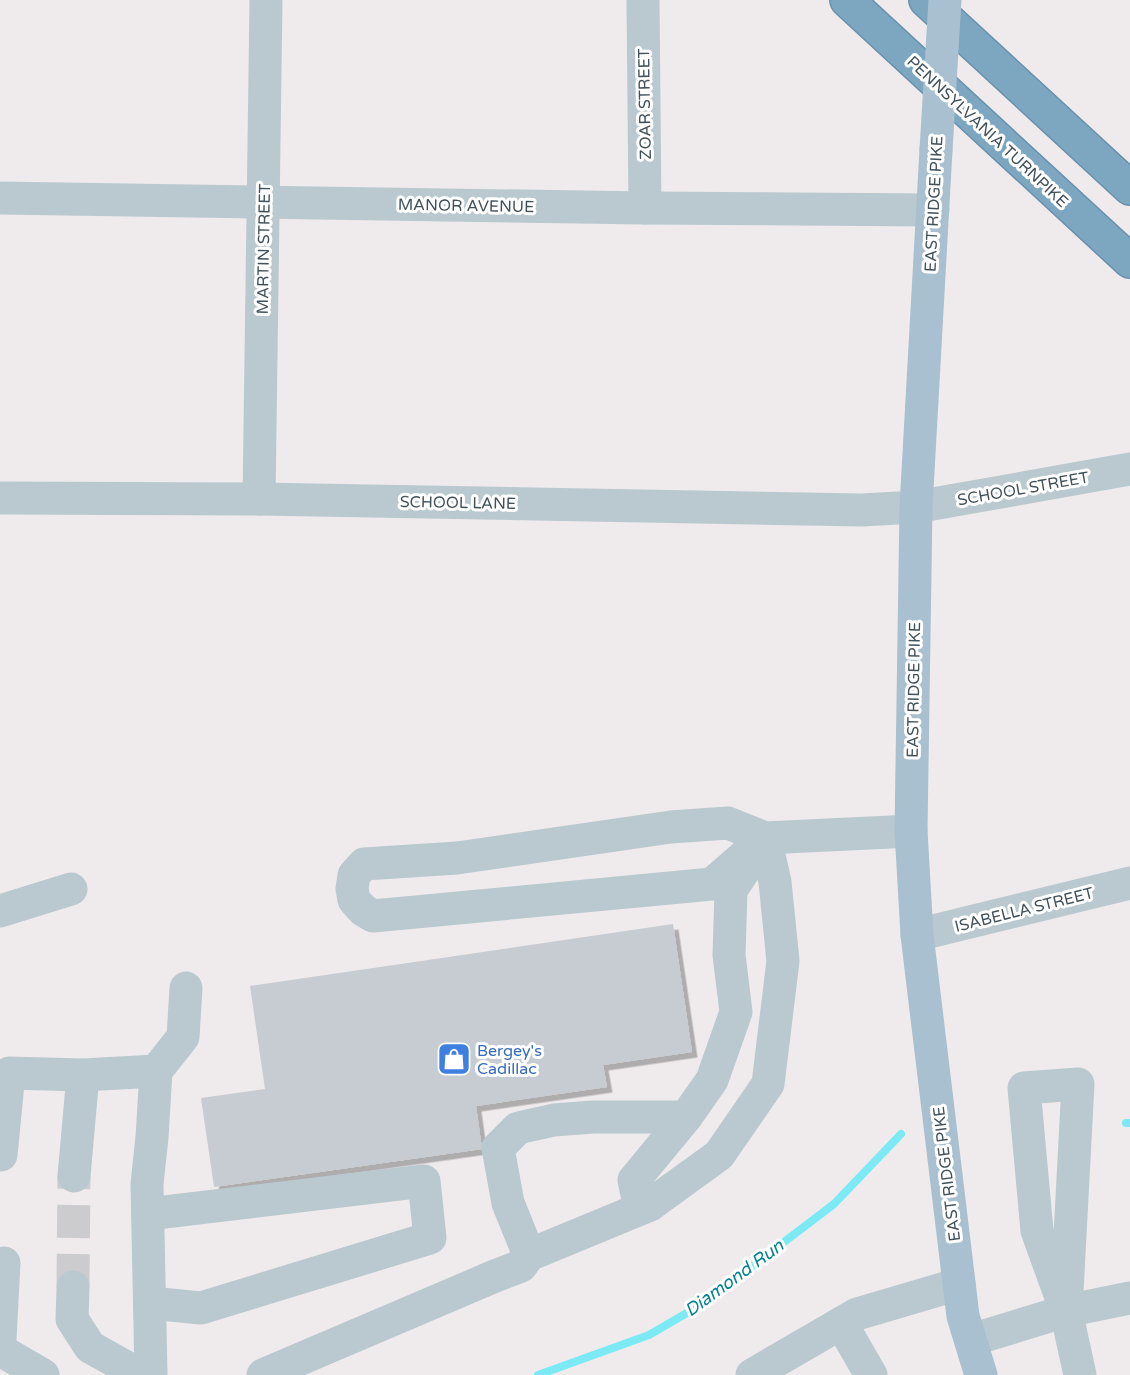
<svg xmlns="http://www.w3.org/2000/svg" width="1130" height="1375" font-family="'Varela Round',sans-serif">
<defs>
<filter id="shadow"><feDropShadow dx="5.5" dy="5.5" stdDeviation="0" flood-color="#0004"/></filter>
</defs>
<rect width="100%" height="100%" fill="#efebec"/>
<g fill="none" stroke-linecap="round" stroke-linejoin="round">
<!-- stream -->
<g stroke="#7beaf5" stroke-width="8">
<path d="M 1126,1123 L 1130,1123"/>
<path d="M 538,1375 L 649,1335 L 704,1303 L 834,1204 L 901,1134"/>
</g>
</g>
<!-- building -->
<path fill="#c7ccd2" filter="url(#shadow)" d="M 673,924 L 692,1052 L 603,1065 L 607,1087 L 476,1106 L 482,1149 L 214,1187 L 201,1098 L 265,1089 L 250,986 Z"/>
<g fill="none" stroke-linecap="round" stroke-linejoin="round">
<!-- minor-tunnel -->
<path stroke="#cccccf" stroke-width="33" stroke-dasharray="33 16" stroke-linecap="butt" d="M 73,1287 L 74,1176"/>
<defs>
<g id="highway">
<path d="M 847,0 L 1130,261"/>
<path d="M 926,0 L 1130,188"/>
</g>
</defs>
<!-- highway casing -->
<use href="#highway" stroke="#6991ad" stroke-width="36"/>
<!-- minor -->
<g stroke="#bac9d0" stroke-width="33">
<path d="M 643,0 L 645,208"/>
<path d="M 0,198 L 645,208 L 933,210"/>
<path d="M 0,498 L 259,499 L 862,510 L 916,507 L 1130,469"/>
<path d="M 259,499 L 266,0"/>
<path d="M 765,838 L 712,884 L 373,916 L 363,910 L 354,900 L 352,889 L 354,875 L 364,864 L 457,858 L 671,827 L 728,823 L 765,838 L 911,831"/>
<path d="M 0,911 L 71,889"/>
<path d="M 917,935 L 1130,883"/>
<path d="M 686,1117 L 634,1180 L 638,1200 L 650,1205 L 719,1155 L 768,1084 L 783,961 L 775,882 L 765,838"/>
<path d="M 1,1155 L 9,1073 L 83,1075"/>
<path d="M 74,1176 L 83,1075 L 156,1071"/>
<path d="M 148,1214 L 424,1181 L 430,1238 L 201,1308 L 150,1303"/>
<path d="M 529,1255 L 508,1203 L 498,1148 L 518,1128 L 554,1120 L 593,1117 L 686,1117 L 712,1080 L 736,1012 L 729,955 L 731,890 L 751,860"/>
<path d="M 73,1287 L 72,1319 L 90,1347 L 140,1375"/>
<path d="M 1066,1311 L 1078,1084 L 1024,1088 L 1037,1231 L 1066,1311 L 1080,1375"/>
<path d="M 841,1323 L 871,1375"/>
<path d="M 0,1339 L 4,1263"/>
<path d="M 971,1340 L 1066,1311 L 1130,1298"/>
<path d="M 0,1350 L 43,1375"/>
<path d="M 151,1375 L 147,1184 L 152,1137 L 156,1071 L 183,1037 L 186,988"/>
<path d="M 263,1375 L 495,1276 L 521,1266 L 529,1255 L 650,1205"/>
<path d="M 752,1375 L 857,1314 L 959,1284"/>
</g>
<!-- major -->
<path stroke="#a8c0cf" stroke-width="33" d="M 936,150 L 916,507 L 911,831 L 917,935 L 963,1316 L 981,1375"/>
<!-- highway -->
<use href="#highway" stroke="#7da6c1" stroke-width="33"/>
<!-- major-bridge -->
<path stroke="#a8c0cf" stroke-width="33" d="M 936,150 L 945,0"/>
</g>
<!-- icons -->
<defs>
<symbol id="shop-square" viewBox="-11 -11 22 22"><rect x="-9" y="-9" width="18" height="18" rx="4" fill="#3f7fe0" stroke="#fff"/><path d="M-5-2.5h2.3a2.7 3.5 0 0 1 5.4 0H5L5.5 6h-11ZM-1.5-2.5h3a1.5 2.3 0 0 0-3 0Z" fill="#fff"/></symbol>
</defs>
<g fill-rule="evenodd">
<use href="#shop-square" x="435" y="1040" width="38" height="38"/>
</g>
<g text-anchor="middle" stroke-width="6" stroke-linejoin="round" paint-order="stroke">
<!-- street labels -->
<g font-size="16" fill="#42525b" stroke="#fff">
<text transform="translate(644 104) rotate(-91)" y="6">ZOAR STREET</text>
<text transform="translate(988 131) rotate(43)" y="6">PENNSYLVANIA TURNPIKE</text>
<text transform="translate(933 204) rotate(-87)" y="6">EAST RIDGE PIKE</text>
<text transform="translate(466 205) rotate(1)" y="6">MANOR AVENUE</text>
<text transform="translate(263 249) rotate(-89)" y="6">MARTIN STREET</text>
<text transform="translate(1023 488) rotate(-10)" y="6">SCHOOL STREET</text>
<text transform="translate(458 502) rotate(1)" y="6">SCHOOL LANE</text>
<text transform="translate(913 690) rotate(-89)" y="6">EAST RIDGE PIKE</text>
<text transform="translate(1024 909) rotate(-14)" y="6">ISABELLA STREET</text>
<text transform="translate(946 1174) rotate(-97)" y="6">EAST RIDGE PIKE</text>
</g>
<!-- shop labels -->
<g font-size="16" fill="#366cbe" stroke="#fff" text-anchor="start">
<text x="477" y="1056">Bergey's<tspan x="477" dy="18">Cadillac</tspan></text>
</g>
<!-- water labels -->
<g font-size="18" font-style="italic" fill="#038390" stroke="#fff">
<text transform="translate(734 1278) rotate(-36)" y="6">Diamond Run</text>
</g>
</g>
</svg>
